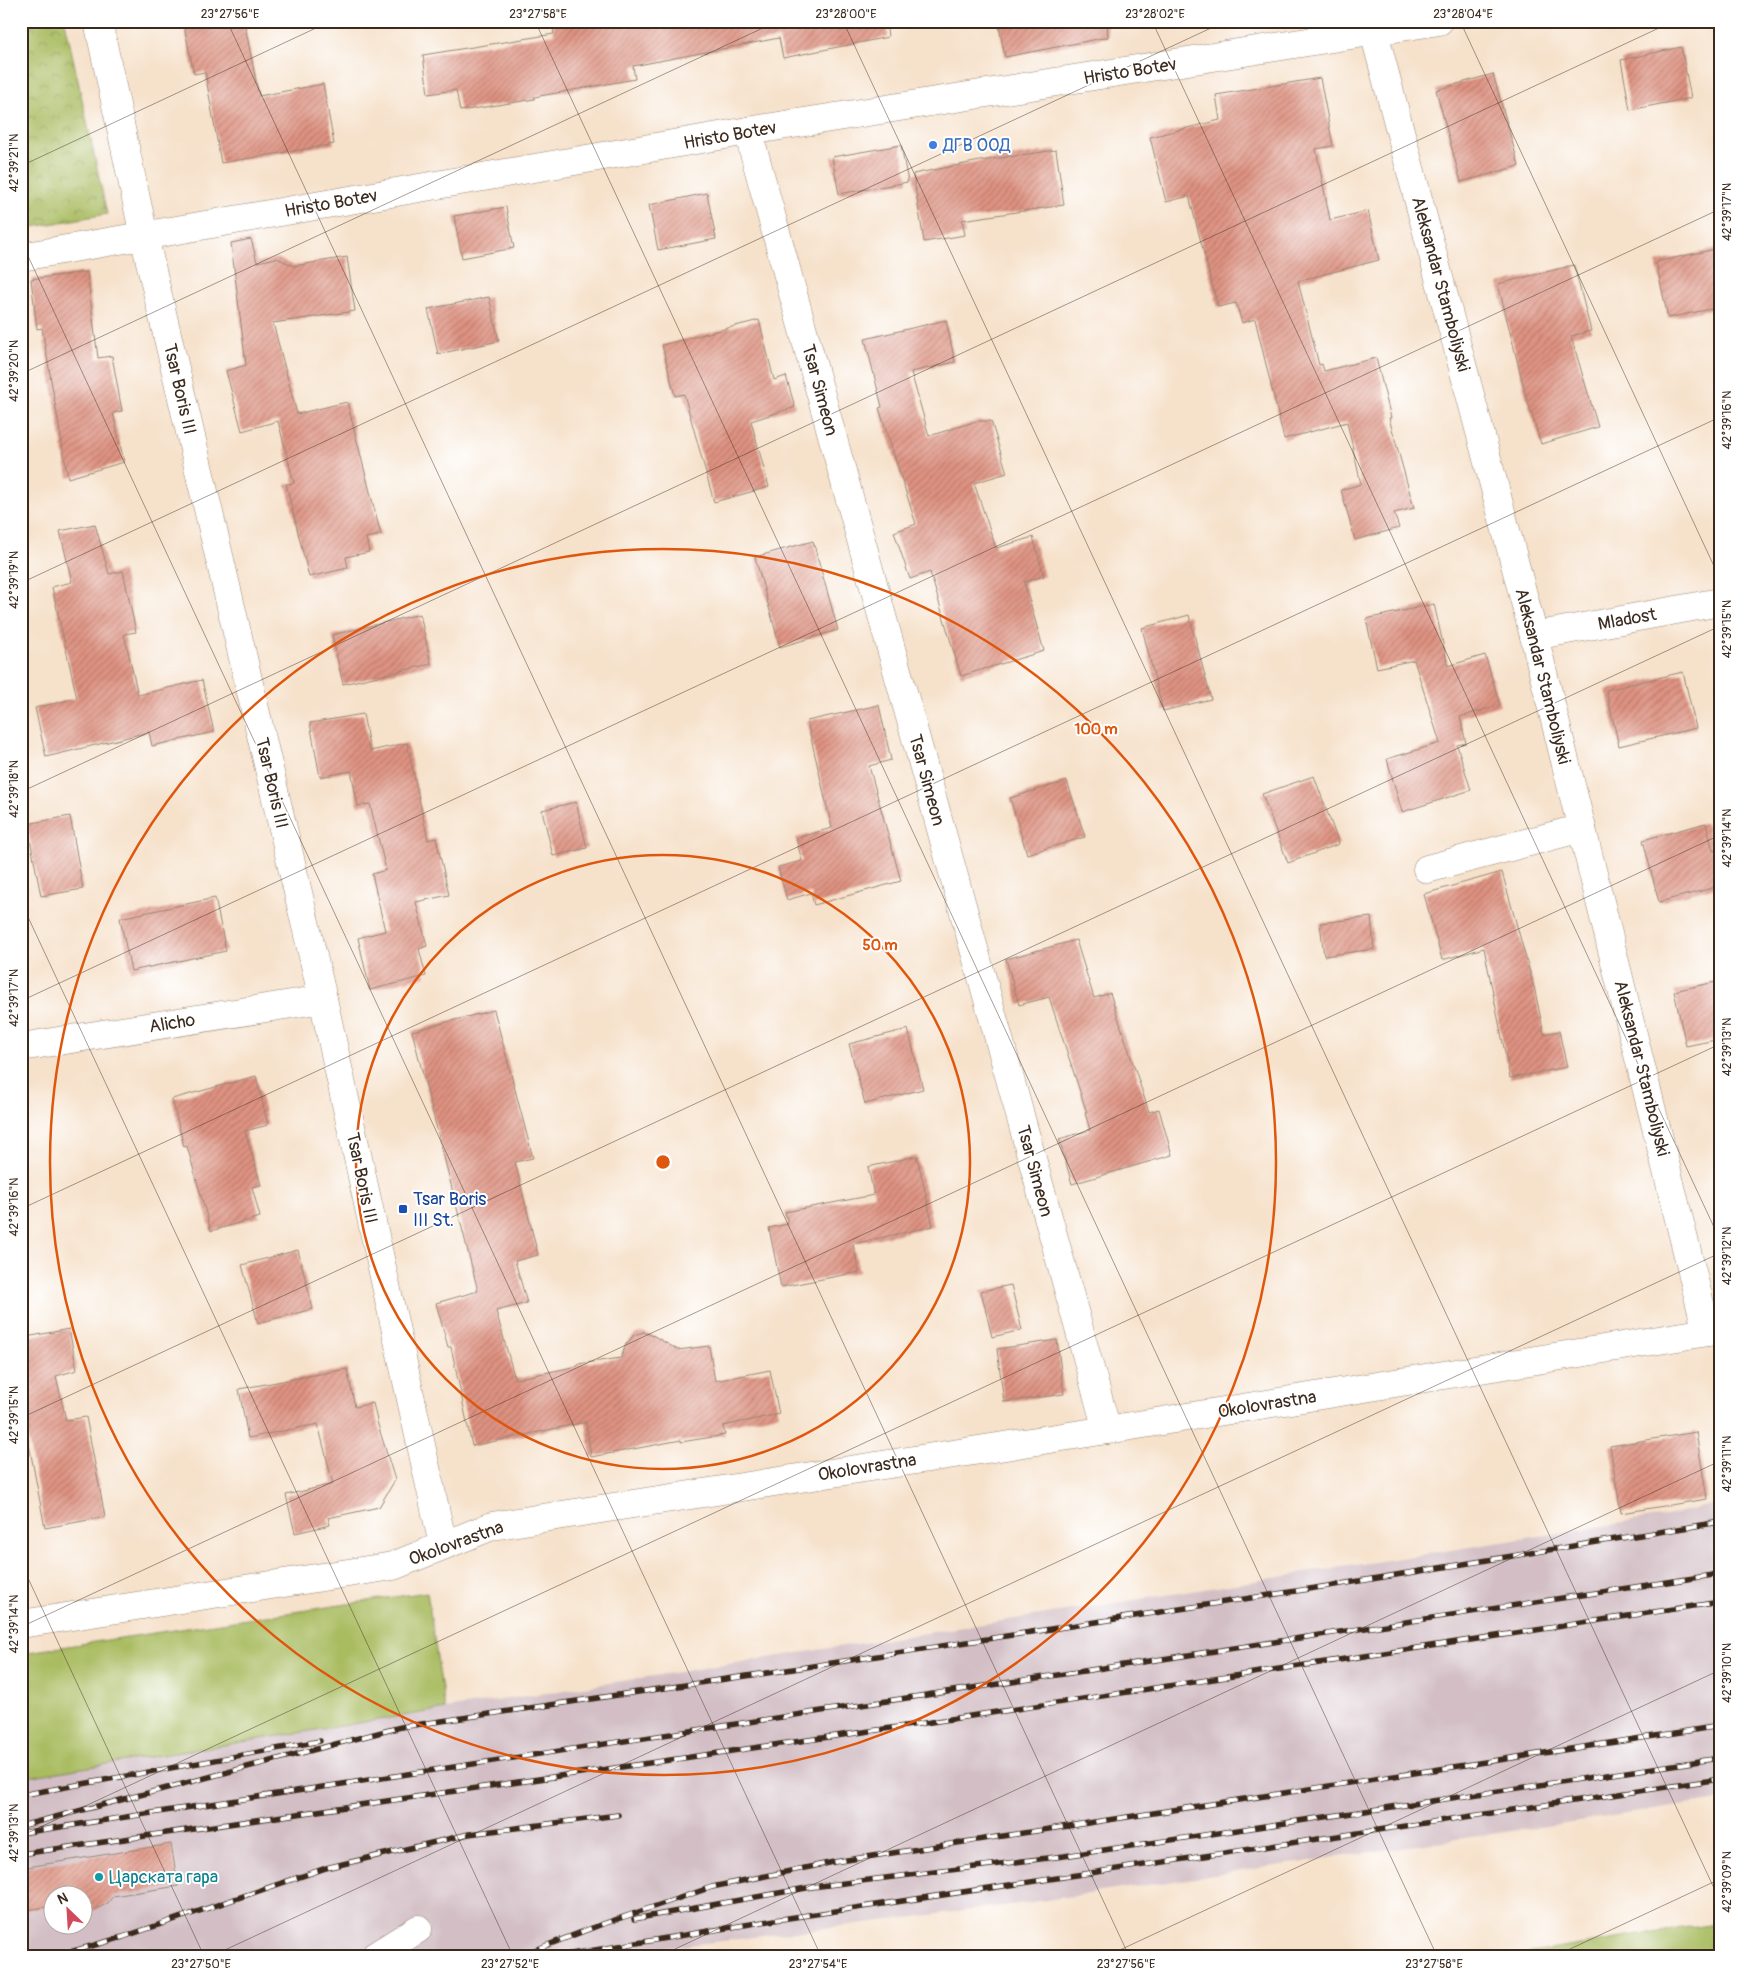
<svg xmlns="http://www.w3.org/2000/svg" width="1741" height="1977" font-family="Pangolin,sans-serif">
<defs>
<pattern id="park-crowns" width="20" height="18" patternUnits="userSpaceOnUse" patternTransform="scale(1.25)"><rect width="20" height="18" fill="#a9bc60"/><path d="M2 6a3 3 0 1 1 6 0M12 15a3 3 0 1 1 6 0" fill="none" stroke="#8b994f"/></pattern>
<pattern id="building-hatch" width="6" height="6" patternUnits="userSpaceOnUse" patternTransform="scale(1.25)"><rect width="6" height="6" fill="#df9382"/><path d="M-1 1l2-2M0 6l6-6M5 7l2-2" fill="none" stroke="#b6786a"/></pattern>
</defs>
<rect width="100%" height="100%" fill="#fff"/>
<filter id="ink" filterUnits="userSpaceOnUse"><feTurbulence type="fractalNoise" baseFrequency=".02" numOctaves="2"/><feDisplacementMap in="SourceGraphic" scale="10" xChannelSelector="R" yChannelSelector="G"/><feConvolveMatrix kernelMatrix="1 2 1 2 8 2 1 2 1" color-interpolation-filters="sRGB"/></filter>
<filter id="wash" filterUnits="userSpaceOnUse"><feTurbulence type="fractalNoise" baseFrequency=".0096" numOctaves="4" result="noise"/><feDisplacementMap in="SourceGraphic" scale="20" xChannelSelector="R" yChannelSelector="G"/><feGaussianBlur stdDeviation="1.12" result="paint"/><feColorMatrix in="noise" values="0 0 0 0 0 0 0 0 0 0 0 0 0 0 0 0 0 1.4 0 .05"/><feComposite in="paint" operator="in"/></filter>
<g filter="url(#wash)">
<rect width="100%" height="100%" fill="#f6e1ca"/>
<!-- industrial -->
<path fill="#d2bec4" d="M 1720,1503 L 1720,1800 L 1033,1902 L 642,1951 L 629,1956 L 21,1956 L 21,1911 L 52,1906 L 52,1924 L 82,1924 L 83,1911 L 98,1908 L 108,1903 L 113,1896 L 178,1886 L 171,1844 L 21,1868 L 21,1778 L 445,1709 L 1666,1516 Z"/>
<!-- grass -->
<g fill="#a9bc60" stroke="#72733f">
<path d="M 427,1592 L 445,1709 L 21,1778 L 21,1653 Z"/>
<path d="M 1720,1922 L 1720,1956 L 1513,1956 Z"/>
</g>
<!-- park -->
<path fill="url(#park-crowns)" stroke="#72733f" d="M 21,21 L 65,21 L 107,214 L 21,229 Z"/>
<g id="blocks">
<!-- building -->
<g fill="url(#building-hatch)">
<path d="M 183,21 L 244,21 L 259,96 L 323,84 L 334,144 L 221,163 L 205,72 L 194,74 Z"/>
<path d="M 552,21 L 886,21 L 888,37 L 783,58 L 779,38 L 633,66 L 635,79 L 534,97 L 535,99 L 460,111 L 456,90 L 428,94 L 423,55 L 554,34 Z"/>
<path d="M 998,21 L 1107,21 L 1108,37 L 1005,57 Z"/>
<path d="M 1681,47 L 1691,98 L 1630,110 L 1621,60 Z"/>
<path d="M 1493,74 L 1519,166 L 1461,182 L 1436,90 Z"/>
<path d="M 1320,78 L 1333,146 L 1316,149 L 1330,220 L 1368,211 L 1379,260 L 1298,281 L 1319,365 L 1322,364 L 1324,371 L 1376,358 L 1391,418 L 1389,418 L 1414,508 L 1394,513 L 1399,528 L 1355,540 L 1341,490 L 1361,484 L 1347,422 L 1284,439 L 1255,319 L 1242,323 L 1236,303 L 1218,307 L 1189,196 L 1166,202 L 1150,137 L 1220,120 L 1216,95 Z"/>
<path d="M 901,145 L 908,182 L 839,194 L 832,157 Z"/>
<path d="M 1056,150 L 1064,205 L 962,220 L 965,235 L 924,242 L 913,174 L 980,161 Z"/>
<path d="M 707,193 L 716,239 L 658,250 L 649,205 Z"/>
<path d="M 506,207 L 514,248 L 462,258 L 454,216 Z"/>
<path d="M 251,239 L 257,262 L 277,258 L 294,266 L 347,257 L 355,311 L 273,323 L 297,414 L 347,402 L 381,535 L 366,538 L 369,552 L 346,557 L 348,568 L 309,577 L 286,484 L 294,483 L 278,421 L 242,431 L 226,371 L 246,365 L 231,243 Z"/>
<path d="M 1720,248 L 1720,307 L 1668,318 L 1656,262 Z"/>
<path d="M 1574,265 L 1591,331 L 1571,336 L 1598,427 L 1541,444 L 1526,396 L 1498,284 Z"/>
<path d="M 87,272 L 98,358 L 112,356 L 122,411 L 113,413 L 124,462 L 68,478 L 42,328 L 37,329 L 31,279 Z"/>
<path d="M 489,297 L 499,341 L 438,354 L 428,309 Z"/>
<path d="M 759,320 L 774,380 L 786,376 L 795,407 L 751,421 L 769,487 L 714,502 L 684,394 L 675,396 L 662,345 Z"/>
<path d="M 946,320 L 955,362 L 911,372 L 929,436 L 977,421 L 991,421 L 1007,473 L 974,483 L 996,548 L 1033,537 L 1044,576 L 1024,582 L 1044,651 L 961,676 L 930,572 L 910,579 L 894,532 L 916,524 L 879,408 L 882,407 L 865,339 Z"/>
<path d="M 95,524 L 109,574 L 123,571 L 136,632 L 124,634 L 138,695 L 202,680 L 214,732 L 152,746 L 149,732 L 46,757 L 35,708 L 77,698 L 52,587 L 72,582 L 60,531 Z"/>
<path d="M 813,541 L 838,630 L 780,647 L 755,557 Z"/>
<path d="M 1434,604 L 1448,666 L 1485,655 L 1500,705 L 1460,717 L 1466,743 L 1457,745 L 1471,790 L 1402,812 L 1387,759 L 1440,743 L 1414,660 L 1377,668 L 1366,619 Z"/>
<path d="M 420,614 L 431,664 L 343,684 L 332,635 Z"/>
<path d="M 1189,615 L 1211,699 L 1163,711 L 1142,628 Z"/>
<path d="M 1683,672 L 1696,728 L 1619,746 L 1606,690 Z"/>
<path d="M 879,705 L 891,760 L 869,766 L 901,881 L 814,905 L 811,893 L 787,900 L 778,867 L 802,861 L 796,838 L 832,828 L 807,721 Z"/>
<path d="M 363,714 L 370,751 L 407,743 L 428,840 L 436,838 L 449,895 L 416,902 L 427,946 L 419,949 L 426,976 L 370,990 L 358,938 L 385,931 L 372,874 L 386,870 L 370,804 L 358,806 L 351,771 L 320,777 L 310,723 Z"/>
<path d="M 1314,776 L 1339,844 L 1288,863 L 1262,794 Z"/>
<path d="M 1067,781 L 1085,837 L 1027,854 L 1010,798 Z"/>
<path d="M 576,802 L 587,848 L 553,856 L 542,810 Z"/>
<path d="M 70,816 L 83,889 L 41,896 L 27,824 Z"/>
<path d="M 1706,823 L 1713,851 L 1720,849 L 1720,886 L 1659,902 L 1643,840 Z"/>
<path d="M 1502,872 L 1535,991 L 1544,1034 L 1559,1031 L 1567,1067 L 1510,1078 L 1484,948 L 1442,960 L 1424,894 Z"/>
<path d="M 215,898 L 226,951 L 131,971 L 120,918 Z"/>
<path d="M 1371,917 L 1374,949 L 1324,956 L 1320,923 Z"/>
<path d="M 1076,940 L 1094,998 L 1110,993 L 1149,1112 L 1159,1109 L 1172,1155 L 1072,1184 L 1059,1139 L 1090,1130 L 1085,1113 L 1087,1113 L 1049,997 L 1019,1005 L 1006,959 Z"/>
<path d="M 1720,981 L 1720,1039 L 1686,1046 L 1674,991 Z"/>
<path d="M 494,1010 L 533,1158 L 515,1162 L 538,1255 L 515,1261 L 527,1303 L 496,1311 L 515,1379 L 578,1366 L 578,1364 L 621,1358 L 626,1344 L 634,1335 L 643,1332 L 654,1336 L 678,1350 L 709,1346 L 715,1381 L 770,1370 L 779,1414 L 723,1426 L 725,1435 L 681,1442 L 681,1440 L 591,1457 L 586,1422 L 472,1446 L 451,1347 L 448,1347 L 436,1303 L 478,1291 L 412,1031 Z"/>
<path d="M 908,1029 L 923,1089 L 865,1104 L 849,1044 Z"/>
<path d="M 256,1076 L 268,1125 L 245,1131 L 261,1185 L 252,1187 L 260,1217 L 211,1231 L 187,1146 L 184,1147 L 172,1099 Z"/>
<path d="M 917,1156 L 933,1226 L 853,1244 L 859,1272 L 781,1287 L 769,1228 L 788,1224 L 785,1212 L 874,1195 L 868,1167 Z"/>
<path d="M 298,1250 L 313,1309 L 258,1323 L 242,1265 Z"/>
<path d="M 1011,1285 L 1022,1330 L 992,1337 L 981,1291 Z"/>
<path d="M 69,1329 L 77,1370 L 56,1376 L 66,1420 L 86,1417 L 105,1517 L 45,1528 L 21,1402 L 21,1338 Z"/>
<path d="M 1057,1340 L 1064,1394 L 1004,1402 L 997,1349 Z"/>
<path d="M 347,1369 L 355,1407 L 373,1403 L 378,1425 L 395,1480 L 379,1507 L 328,1518 L 330,1525 L 295,1533 L 286,1495 L 333,1484 L 318,1424 L 248,1438 L 239,1389 Z"/>
<path d="M 1696,1432 L 1707,1499 L 1621,1513 L 1610,1446 Z"/>
<path d="M 171,1844 L 178,1886 L 113,1896 L 108,1903 L 82,1917 L 82,1894 L 52,1894 L 52,1906 L 21,1911 L 21,1868 Z"/>
</g>
</g>
</g>
<g filter="url(#ink)">
<use href="#blocks" fill-opacity="0" stroke="#988674" stroke-width="1"/>
<g fill="none" stroke-linecap="round" stroke-linejoin="round">
<defs>
<g id="minor">
<path d="M 98,21 L 144,236 L 323,999 L 443,1545"/>
<path d="M 1371,21 L 1534,636 L 1707,1332"/>
<path d="M 748,131 L 1107,1430"/>
<path d="M 21,257 L 748,131 L 1439,21"/>
<path d="M 1534,636 L 1720,602"/>
<path d="M 1427,869 L 1582,828"/>
<path d="M 21,1047 L 323,999"/>
<path d="M 21,1624 L 393,1566 L 492,1526 L 1107,1430 L 1720,1330"/>
<path d="M 375,1956 L 418,1929"/>
</g>
</defs>
<!-- minor casing -->
<use href="#minor" stroke="#988674" stroke-width="29"/>
<!-- minor -->
<use href="#minor" stroke="#fff" stroke-width="28"/>
<defs>
<g id="rail">
<path d="M 27,1794 L 320,1741"/>
<path d="M 21,1826 L 401,1727 L 774,1672 L 1341,1584 L 1720,1522"/>
<path d="M 21,1833 L 1720,1574"/>
<path d="M 21,1854 L 905,1726 L 1720,1602"/>
<path d="M 634,1919 L 812,1887 L 1064,1856 L 1720,1758"/>
<path d="M 56,1956 L 123,1937 L 326,1868 L 469,1834 L 618,1815"/>
<path d="M 519,1956 L 600,1925 L 712,1887 L 834,1862 L 1720,1726"/>
<path d="M 559,1956 L 775,1920 L 1720,1779"/>
</g>
</defs>
<!-- rail casing -->
<use href="#rail" stroke="#3b2a1e" stroke-width="5.5"/>
<!-- rail -->
<use href="#rail" stroke="#fff" stroke-width="4" stroke-dasharray="11" stroke-linecap="butt"/>
</g>
</g>
<!-- ticks -->
<path fill="none" stroke="#3b2a1e" stroke-width="1" stroke-opacity="0.45" d="M 227,21 L 1129,1956M 535,21 L 1437,1956M 843,21 L 1720,1901M 1152,21 L 1720,1240M 1460,21 L 1720,579M 21,166 L 331,21M 21,241 L 821,1956M 21,374 L 778,21M 21,583 L 1226,21M 21,792 L 1674,21M 21,902 L 513,1956M 21,1001 L 1720,209M 21,1209 L 1720,417M 21,1418 L 1720,626M 21,1563 L 204,1956M 21,1627 L 1720,835M 21,1836 L 1720,1044M 212,1956 L 1720,1253M 660,1956 L 1720,1461M 1107,1956 L 1720,1670M 1555,1956 L 1720,1879"/>
<!-- distance rings -->
<g fill="none" stroke="#df570d" stroke-width="2.5">
<circle cx="663" cy="1162" r="307"/>
<circle cx="663" cy="1162" r="613"/>
</g>
<!-- markers -->
<circle fill="#3f7fe0" stroke="#fff" stroke-width="2" cx="933" cy="145" r="5"/>
<rect fill="#1a4fb4" stroke="#fff" stroke-width="2" x="398" y="1204" width="10" height="10" rx="2.5"/>
<circle fill="#0f9aa8" stroke="#fff" stroke-width="2" cx="99" cy="1877" r="5"/>
<g text-anchor="middle" stroke-width="4" stroke-linejoin="round" paint-order="stroke">
<!-- street labels -->
<g font-size="18" fill="#3b2a1e" stroke="#fff">
<text transform="translate(1130 71) rotate(-9)" y="6">Hristo Botev</text>
<text transform="translate(730 135) rotate(-10)" y="6">Hristo Botev</text>
<text transform="translate(331 203) rotate(-10)" y="6">Hristo Botev</text>
<text transform="translate(1441 284) rotate(75)" y="6">Aleksandar Stamboliyski</text>
<text transform="translate(180 389) rotate(77)" y="6">Tsar Boris III</text>
<text transform="translate(820 390) rotate(75)" y="6">Tsar Simeon</text>
<text transform="translate(1627 619) rotate(-10)" y="6">Mladost</text>
<text transform="translate(1543 676) rotate(76)" y="6">Aleksandar Stamboliyski</text>
<text transform="translate(927 780) rotate(75)" y="6">Tsar Simeon</text>
<text transform="translate(272 783) rotate(77)" y="6">Tsar Boris III</text>
<text transform="translate(172 1023) rotate(-9)" y="6">Alicho</text>
<text transform="translate(1642 1068) rotate(76)" y="6">Aleksandar Stamboliyski</text>
<text transform="translate(1035 1171) rotate(75)" y="6">Tsar Simeon</text>
<text transform="translate(362 1178) rotate(78)" y="6">Tsar Boris III</text>
<text transform="translate(1267 1404) rotate(-9)" y="6">Okolovrastna</text>
<text transform="translate(867 1467) rotate(-9)" y="6">Okolovrastna</text>
<text transform="translate(456 1543) rotate(-20)" y="6">Okolovrastna</text>
</g>
<!-- shop labels -->
<g font-size="18" fill="#366cbe" stroke="#fff" text-anchor="start">
<text x="943" y="151">ДГВ ООД</text>
</g>
<!-- transit labels -->
<g font-size="18" fill="#164399" stroke="#fff" text-anchor="start">
<text x="413" y="1205">Tsar Boris<tspan x="413" dy="21">III St.</tspan></text>
</g>
<!-- culture labels -->
<g font-size="18" fill="#0d838f" stroke="#fff" text-anchor="start">
<text x="109" y="1883">Царската гара</text>
</g>
</g>
<circle cx="663" cy="1162" r="8" fill="#df570d" stroke="#fff" stroke-width="2.5"/>
<g font-size="15" text-anchor="middle" font-weight="bold" fill="#df570d" stroke="#fff" stroke-width="4" stroke-linejoin="round" paint-order="stroke">
<text x="1096" y="734">100 m</text>
<text x="880" y="950">50 m</text>
</g>
<!-- margin -->
<rect width="1741" height="1977" fill="none" stroke="#fff" stroke-width="55"/>
<!-- north arrow -->
<g transform="translate(68 1910) rotate(335)"><circle r="24" fill="#ffffff" stroke="#b1aaa5"/>
<path d="M0-4L9 19L0 12L-9 19Z" fill="#d1495b"/>
<text y="-8" font-size="14" font-weight="bold" text-anchor="middle" fill="#3b2a1e">N</text>
</g>
<rect x="28" y="28" width="1686" height="1922" fill="none" stroke="#3b2a1e" stroke-width="2"/>
<g font-size="12" text-anchor="middle" fill="#3b2a1e">
<text x="230" y="18">23°27'56"E</text>
<text x="538" y="18">23°27'58"E</text>
<text x="846" y="18">23°28'00"E</text>
<text x="1155" y="18">23°28'02"E</text>
<text x="1463" y="18">23°28'04"E</text>
<text transform="translate(14 163) rotate(-90)" y="4">42°39'21"N</text>
<text transform="translate(1727 212) rotate(-90)" y="4">42°39'17"N</text>
<text transform="translate(14 371) rotate(-90)" y="4">42°39'20"N</text>
<text transform="translate(1727 420) rotate(-90)" y="4">42°39'16"N</text>
<text transform="translate(14 580) rotate(-90)" y="4">42°39'19"N</text>
<text transform="translate(1727 629) rotate(-90)" y="4">42°39'15"N</text>
<text transform="translate(14 789) rotate(-90)" y="4">42°39'18"N</text>
<text transform="translate(1727 838) rotate(-90)" y="4">42°39'14"N</text>
<text transform="translate(14 998) rotate(-90)" y="4">42°39'17"N</text>
<text transform="translate(1727 1047) rotate(-90)" y="4">42°39'13"N</text>
<text transform="translate(14 1207) rotate(-90)" y="4">42°39'16"N</text>
<text transform="translate(1727 1256) rotate(-90)" y="4">42°39'12"N</text>
<text transform="translate(14 1415) rotate(-90)" y="4">42°39'15"N</text>
<text transform="translate(1727 1464) rotate(-90)" y="4">42°39'11"N</text>
<text transform="translate(14 1624) rotate(-90)" y="4">42°39'14"N</text>
<text transform="translate(1727 1673) rotate(-90)" y="4">42°39'10"N</text>
<text transform="translate(14 1833) rotate(-90)" y="4">42°39'13"N</text>
<text transform="translate(1727 1882) rotate(-90)" y="4">42°39'09"N</text>
<text x="201" y="1968">23°27'50"E</text>
<text x="510" y="1968">23°27'52"E</text>
<text x="818" y="1968">23°27'54"E</text>
<text x="1126" y="1968">23°27'56"E</text>
<text x="1434" y="1968">23°27'58"E</text>
</g>
</svg>
